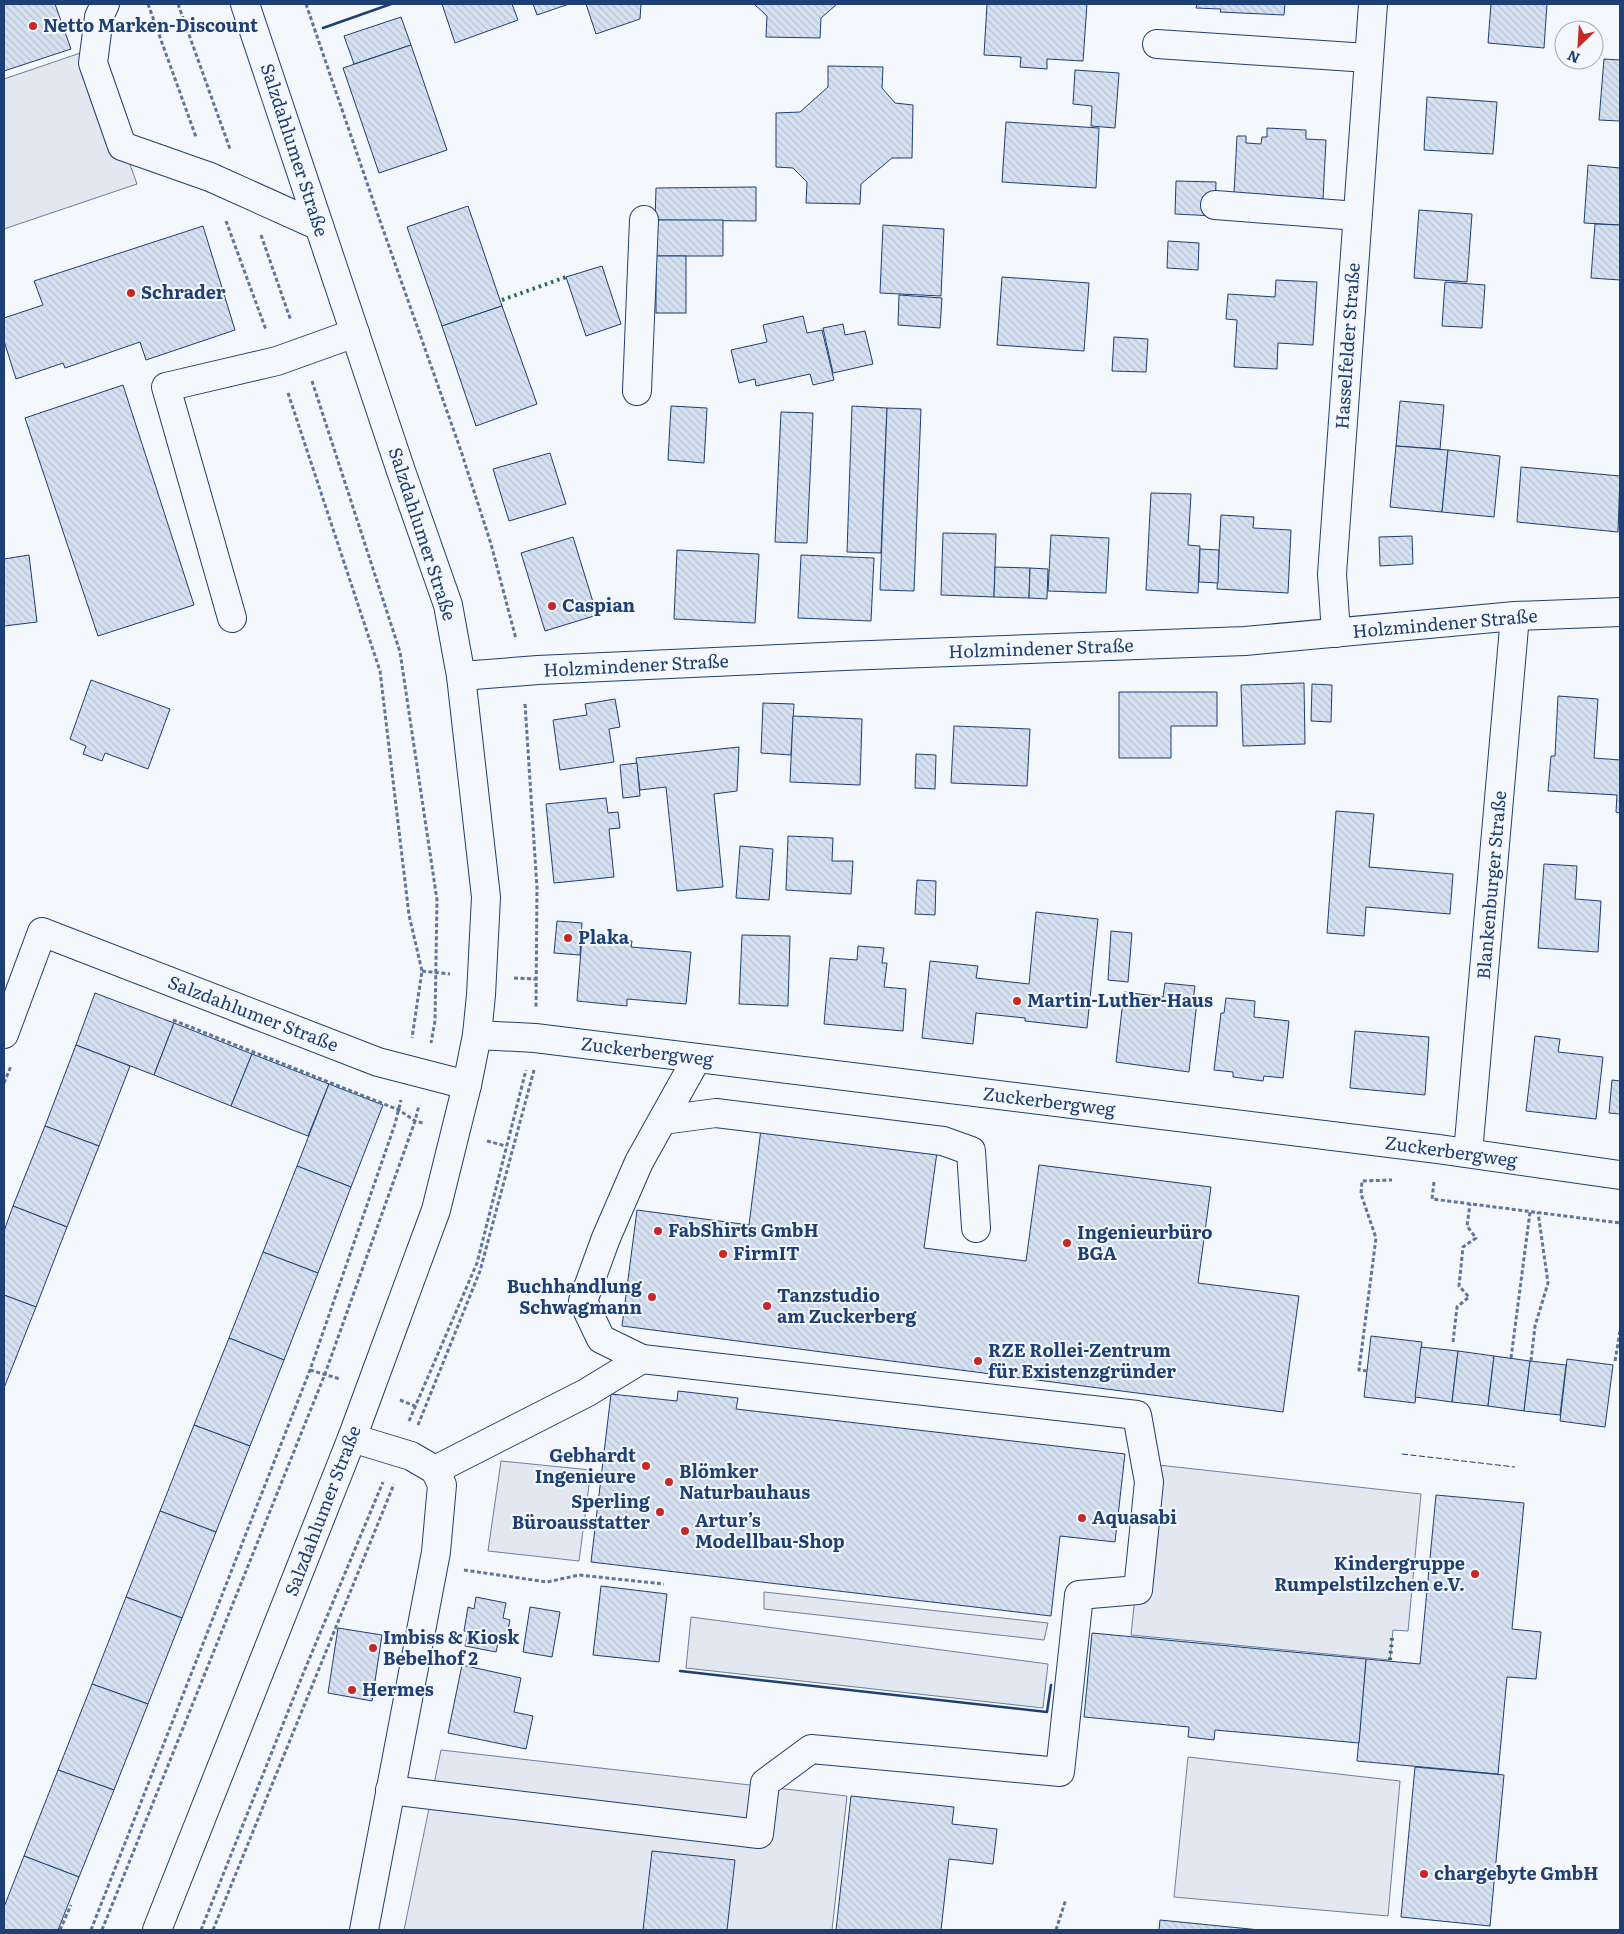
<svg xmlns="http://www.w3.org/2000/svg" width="1624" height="1934" font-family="Literata,serif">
<defs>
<pattern id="building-back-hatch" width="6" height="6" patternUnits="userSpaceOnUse" patternTransform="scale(1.25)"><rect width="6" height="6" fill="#d5e0f0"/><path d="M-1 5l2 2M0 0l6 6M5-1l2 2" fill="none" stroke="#b6c1d1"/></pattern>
</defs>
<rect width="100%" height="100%" fill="#f4f7fb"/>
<!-- parking -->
<g fill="#e3e8f0" stroke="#687fa3">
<path d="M 89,50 L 137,184 L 4,229 L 4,79 Z"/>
<path d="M 501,1461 L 591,1470 L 579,1561 L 488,1551 Z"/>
<path d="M 1149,1464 L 1421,1494 L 1408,1631 L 1393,1630 L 1390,1660 L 1131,1635 Z"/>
<path d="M 764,1592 L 1048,1623 L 1044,1640 L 764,1609 Z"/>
<path d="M 691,1617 L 1048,1664 L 1043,1708 L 686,1668 Z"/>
<path d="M 441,1750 L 847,1796 L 832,1930 L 404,1930 Z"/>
<path d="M 1188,1757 L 1400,1781 L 1388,1916 L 1174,1897 Z"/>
</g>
<!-- building -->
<g fill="url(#building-back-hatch)" stroke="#1d3f73">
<path d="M 4,4 L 55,4 L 71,49 L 4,71 Z"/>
<path d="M 442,4 L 512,4 L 518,20 L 455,43 Z"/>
<path d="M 533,4 L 569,4 L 537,15 Z"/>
<path d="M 586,4 L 641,4 L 640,19 L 596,34 Z"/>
<path d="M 754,4 L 837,4 L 821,18 L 820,38 L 766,37 L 767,16 Z"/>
<path d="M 987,4 L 1087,4 L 1083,61 L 1047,59 L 1047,69 L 1020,67 L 1021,57 L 984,55 Z"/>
<path d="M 1197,4 L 1285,4 L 1284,15 L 1220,12 L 1221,9 L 1196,8 Z"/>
<path d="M 1491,4 L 1547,4 L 1544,48 L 1488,43 Z"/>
<path d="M 401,17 L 411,45 L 354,64 L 344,36 Z"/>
<path d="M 411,45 L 447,150 L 379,173 L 343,68 Z"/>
<path d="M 1604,59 L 1620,60 L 1620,121 L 1599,120 Z"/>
<path d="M 828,66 L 883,67 L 882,88 L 895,103 L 913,105 L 912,158 L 892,158 L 861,184 L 860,204 L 806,203 L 807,182 L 793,168 L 776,167 L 776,113 L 800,112 L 828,87 Z"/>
<path d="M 1075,70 L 1119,73 L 1115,128 L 1091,126 L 1092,106 L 1073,104 Z"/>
<path d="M 1427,97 L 1497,102 L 1493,154 L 1424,150 Z"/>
<path d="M 1006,122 L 1099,128 L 1096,188 L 1002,182 Z"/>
<path d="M 1267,128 L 1306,130 L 1306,139 L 1326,140 L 1323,199 L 1234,194 L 1237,136 L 1246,136 L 1246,143 L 1261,144 L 1262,137 L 1267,137 Z"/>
<path d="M 1588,165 L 1620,168 L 1620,225 L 1584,223 Z"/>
<path d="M 1176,181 L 1216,182 L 1215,216 L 1175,214 Z"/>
<path d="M 756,187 L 756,221 L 655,220 L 656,188 Z"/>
<path d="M 468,206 L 502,306 L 442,326 L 407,227 Z"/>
<path d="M 1419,210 L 1472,214 L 1467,282 L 1414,278 Z"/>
<path d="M 655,220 L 723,220 L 723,256 L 656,256 Z"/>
<path d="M 1595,224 L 1620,225 L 1620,280 L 1591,278 Z"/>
<path d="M 883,225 L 944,229 L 941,296 L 880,293 Z"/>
<path d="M 203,226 L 235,330 L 146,360 L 140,342 L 65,368 L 63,363 L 16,379 L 4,341 L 4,318 L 43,305 L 34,281 Z"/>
<path d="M 1168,241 L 1199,243 L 1198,270 L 1167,268 Z"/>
<rect x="656" y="256" width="30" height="57"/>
<path d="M 602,266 L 621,324 L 586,336 L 566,277 Z"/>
<path d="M 1002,277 L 1089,283 L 1084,351 L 997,345 Z"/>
<path d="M 1276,280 L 1317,282 L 1313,345 L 1278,343 L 1277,369 L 1234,367 L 1237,320 L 1226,319 L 1228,294 L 1275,297 Z"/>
<path d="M 1445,282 L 1485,285 L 1482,328 L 1442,326 Z"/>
<path d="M 899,295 L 942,298 L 940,328 L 898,325 Z"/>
<path d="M 502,306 L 537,404 L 476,426 L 442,326 Z"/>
<path d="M 803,316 L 807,333 L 822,330 L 834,380 L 813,385 L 810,374 L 756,386 L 755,379 L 739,383 L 731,350 L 767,342 L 763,325 Z"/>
<path d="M 843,324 L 845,335 L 865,331 L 873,364 L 833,373 L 823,328 Z"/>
<path d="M 1114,337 L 1148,339 L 1146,372 L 1112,371 Z"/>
<path d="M 123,385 L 194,605 L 98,636 L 25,418 Z"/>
<path d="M 1400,401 L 1444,405 L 1440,449 L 1396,446 Z"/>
<path d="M 671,406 L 707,408 L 704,463 L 668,460 Z"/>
<path d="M 852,406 L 887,408 L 881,553 L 847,552 Z"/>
<path d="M 887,408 L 921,409 L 914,591 L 880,590 Z"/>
<path d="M 781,412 L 813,413 L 807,543 L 775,542 Z"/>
<path d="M 1396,446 L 1448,450 L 1442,512 L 1390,507 Z"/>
<path d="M 1448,450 L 1500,456 L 1494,517 L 1442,512 Z"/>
<path d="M 550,453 L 566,504 L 509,521 L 493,469 Z"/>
<path d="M 1521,467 L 1620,476 L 1618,532 L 1517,522 Z"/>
<path d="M 1151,493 L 1191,494 L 1188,545 L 1200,546 L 1198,593 L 1146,590 Z"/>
<path d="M 1221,515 L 1254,517 L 1253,528 L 1291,530 L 1288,593 L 1217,589 Z"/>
<path d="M 943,533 L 996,534 L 994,597 L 941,595 Z"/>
<path d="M 1051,535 L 1109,538 L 1106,593 L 1048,591 Z"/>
<path d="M 1412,536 L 1413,564 L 1380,566 L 1379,537 Z"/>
<path d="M 573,537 L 597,615 L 545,631 L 521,553 Z"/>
<path d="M 1200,549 L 1219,550 L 1218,583 L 1199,582 Z"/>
<path d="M 677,550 L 759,554 L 755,623 L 674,619 Z"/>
<path d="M 29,555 L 37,622 L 4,626 L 4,559 Z"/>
<path d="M 801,555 L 874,558 L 871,621 L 798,618 Z"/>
<path d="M 995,567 L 1030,568 L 1029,598 L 994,597 Z"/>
<path d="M 1030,568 L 1048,569 L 1047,599 L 1029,598 Z"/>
<path d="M 91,680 L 170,709 L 148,769 L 105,753 L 102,761 L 83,754 L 86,746 L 70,739 Z"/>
<path d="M 1304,683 L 1305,744 L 1243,746 L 1241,685 Z"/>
<path d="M 1312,684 L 1332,685 L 1331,722 L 1311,721 Z"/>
<path d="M 1119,692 L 1217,692 L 1217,726 L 1171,726 L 1171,758 L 1119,758 Z"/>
<path d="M 1558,696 L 1598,699 L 1594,758 L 1620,760 L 1620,813 L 1616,812 L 1617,795 L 1548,791 L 1551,756 L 1555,756 Z"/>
<path d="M 615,699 L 620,727 L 609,729 L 614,762 L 560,770 L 553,720 L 587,715 L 585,704 Z"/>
<path d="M 763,703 L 794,704 L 791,755 L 761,753 Z"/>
<path d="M 793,716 L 862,719 L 860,785 L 790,782 Z"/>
<path d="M 954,726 L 1030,729 L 1027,786 L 951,783 Z"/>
<path d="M 739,747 L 737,791 L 714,794 L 723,887 L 677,891 L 666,787 L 640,790 L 636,758 Z"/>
<path d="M 916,754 L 936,755 L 935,789 L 915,788 Z"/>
<path d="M 637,763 L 640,796 L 623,798 L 620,765 Z"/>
<path d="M 606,798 L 608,813 L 618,812 L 620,828 L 609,829 L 614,877 L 554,883 L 546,804 Z"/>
<path d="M 1336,811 L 1374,814 L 1369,867 L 1453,874 L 1450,914 L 1366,907 L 1364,936 L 1327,933 Z"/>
<path d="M 788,836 L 833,838 L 832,861 L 853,861 L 851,894 L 786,890 Z"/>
<path d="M 740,846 L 773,849 L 769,900 L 736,898 Z"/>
<path d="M 1544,864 L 1577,866 L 1575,899 L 1601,901 L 1598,952 L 1538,948 Z"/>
<path d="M 917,880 L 936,881 L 935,915 L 915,914 Z"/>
<path d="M 1036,912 L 1098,919 L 1087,1028 L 1025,1021 L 1025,1018 L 976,1013 L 973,1044 L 922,1038 L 930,961 L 978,966 L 976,978 L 1029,984 Z"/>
<path d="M 557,921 L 582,923 L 580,955 L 554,953 Z"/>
<path d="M 1111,931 L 1132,933 L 1128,982 L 1108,980 Z"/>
<path d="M 742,935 L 790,936 L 788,1006 L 739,1004 Z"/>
<path d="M 582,937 L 632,941 L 631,947 L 691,952 L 686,1004 L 627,999 L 627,1006 L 577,1001 Z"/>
<path d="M 858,946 L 884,948 L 882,963 L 887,963 L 884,987 L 906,989 L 903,1031 L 824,1024 L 830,958 L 857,960 Z"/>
<path d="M 1165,983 L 1195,986 L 1193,1001 L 1197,1001 L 1189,1072 L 1116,1062 L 1124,992 L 1163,997 Z"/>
<path d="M 95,993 L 174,1023 L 154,1075 L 76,1045 Z"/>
<path d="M 1226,998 L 1255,1001 L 1254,1017 L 1289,1021 L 1283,1078 L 1264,1076 L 1263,1081 L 1233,1077 L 1233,1072 L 1214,1070 L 1221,1013 L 1224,1013 Z"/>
<path d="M 174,1023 L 252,1054 L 231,1106 L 154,1075 Z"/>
<path d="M 1355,1031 L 1429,1037 L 1425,1095 L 1350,1088 Z"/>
<path d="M 1535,1036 L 1560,1039 L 1558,1052 L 1603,1057 L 1596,1119 L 1526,1111 Z"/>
<path d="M 76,1045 L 130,1066 L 99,1146 L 45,1126 Z"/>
<path d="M 252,1054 L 329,1084 L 308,1136 L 231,1106 Z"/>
<path d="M 1612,1080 L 1620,1081 L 1620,1114 L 1609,1113 Z"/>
<path d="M 329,1084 L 383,1105 L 351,1187 L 297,1166 Z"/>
<path d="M 45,1126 L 99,1146 L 67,1227 L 13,1206 Z"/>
<path d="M 761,1129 L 937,1152 L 924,1248 L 1026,1261 L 1039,1165 L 1211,1187 L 1198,1283 L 1299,1296 L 1283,1412 L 622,1326 L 637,1210 L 749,1225 Z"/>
<path d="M 297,1166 L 351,1187 L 318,1273 L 263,1252 Z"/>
<path d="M 13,1206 L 67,1227 L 36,1307 L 4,1295 L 4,1231 Z"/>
<path d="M 263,1252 L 318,1273 L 284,1360 L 229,1338 Z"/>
<path d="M 4,1295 L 36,1307 L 4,1388 Z"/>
<path d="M 1371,1336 L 1422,1342 L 1415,1403 L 1364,1397 Z"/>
<path d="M 229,1338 L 284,1360 L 250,1446 L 194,1425 Z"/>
<path d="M 1421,1347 L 1458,1351 L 1452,1402 L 1415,1397 Z"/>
<path d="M 1458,1351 L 1494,1356 L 1488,1406 L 1452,1402 Z"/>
<path d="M 1494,1356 L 1530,1361 L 1524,1411 L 1488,1406 Z"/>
<path d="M 1567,1359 L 1613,1365 L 1605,1427 L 1560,1421 Z"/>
<path d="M 1530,1361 L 1566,1365 L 1560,1415 L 1524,1411 Z"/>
<path d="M 678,1391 L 738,1398 L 736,1409 L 1125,1454 L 1115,1542 L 1060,1536 L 1051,1616 L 591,1562 L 611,1394 L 677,1401 Z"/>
<path d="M 194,1425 L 250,1446 L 216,1532 L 160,1511 Z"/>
<path d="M 1436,1495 L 1524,1503 L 1512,1629 L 1541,1632 L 1536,1679 L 1507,1677 L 1498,1774 L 1357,1761 L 1366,1659 L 1420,1664 Z"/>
<path d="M 160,1511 L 216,1532 L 182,1618 L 126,1597 Z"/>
<path d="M 601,1586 L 667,1594 L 659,1662 L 593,1655 Z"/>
<path d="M 126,1597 L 182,1618 L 148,1704 L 92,1684 Z"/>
<path d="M 476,1597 L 506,1603 L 503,1618 L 510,1620 L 505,1645 L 498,1643 L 496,1652 L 465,1646 L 468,1632 L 464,1631 L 468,1607 L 474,1609 Z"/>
<path d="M 530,1607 L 560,1612 L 552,1657 L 523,1652 Z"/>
<path d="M 338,1628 L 382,1635 L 372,1701 L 328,1693 Z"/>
<path d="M 1092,1633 L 1366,1659 L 1359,1743 L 1215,1730 L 1214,1740 L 1188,1737 L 1189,1727 L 1084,1717 Z"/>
<path d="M 462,1665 L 521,1678 L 514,1712 L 533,1716 L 526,1749 L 448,1733 Z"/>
<path d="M 92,1684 L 148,1704 L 114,1790 L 58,1770 Z"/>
<path d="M 1415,1767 L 1504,1775 L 1490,1926 L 1401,1917 Z"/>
<path d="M 58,1770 L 114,1790 L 79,1877 L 24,1856 Z"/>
<path d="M 851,1796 L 954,1807 L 952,1824 L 997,1829 L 993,1864 L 949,1859 L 941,1930 L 836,1930 Z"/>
<path d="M 652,1851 L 735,1860 L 727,1930 L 643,1930 Z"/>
<path d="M 24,1856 L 79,1877 L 58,1930 L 4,1930 L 4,1907 Z"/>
<path d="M 1160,1920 L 1260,1930 L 1159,1930 Z"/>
</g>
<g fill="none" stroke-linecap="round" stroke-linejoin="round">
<defs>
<g id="minor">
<path d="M 105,4 L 99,17 L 93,63 L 122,146 L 210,177 L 319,226"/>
<path d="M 1157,44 L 1368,58"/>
<path d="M 1215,205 L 1357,216"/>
<path d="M 637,391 L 644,220"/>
<path d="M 232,618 L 166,387 L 277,361 L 355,333"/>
<path d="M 1336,633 L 1332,574 L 1373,4"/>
<path d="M 461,676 L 538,670 L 844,656 L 1245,641 L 1515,616 L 1620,612"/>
<path d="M 4,1034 L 42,932 L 378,1062 L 467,1085"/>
<path d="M 477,1035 L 535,1038 L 1438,1149 L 1620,1175"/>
<path d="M 663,1120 L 716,1113 L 943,1141 L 971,1151 L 976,1228"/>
<path d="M 1468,1153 L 1515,616"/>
<path d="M 352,1438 L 411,1456 L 435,1470 L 442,1485 L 436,1552 L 364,1930"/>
<path d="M 435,1470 L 586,1393 L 642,1359 L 601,1339 L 583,1301 L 606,1238 L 639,1162 L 697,1058"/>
<path d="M 390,1790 L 759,1834 L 765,1783 L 811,1749 L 1060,1772 L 1079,1595 L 1138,1590 L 1149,1482 L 1137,1415 L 642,1359"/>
</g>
<path id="major" d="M 157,1930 L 352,1438 L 436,1210 L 467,1085 L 477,1035 L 481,995 L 486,897 L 461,676 L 448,605 L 401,471 L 245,4"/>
</defs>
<!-- minor casing -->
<use href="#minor" stroke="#1d3f73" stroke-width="30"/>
<!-- major casing -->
<use href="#major" stroke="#1d3f73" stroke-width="30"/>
<!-- path -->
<g stroke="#5e769c" stroke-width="3" stroke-dasharray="4 2.5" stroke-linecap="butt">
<path d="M 148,4 L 196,137"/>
<path d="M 178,4 L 230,149"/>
<path d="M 306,4 L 379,218 L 461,451 L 491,544 L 516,639"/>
<path d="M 226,221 L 266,330"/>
<path d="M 261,235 L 291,321"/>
<path d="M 312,381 L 400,652 L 437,900 L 435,1021 L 431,1043"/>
<path d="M 288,393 L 380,671 L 409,915 L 422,971 L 412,1038"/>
<path d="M 525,704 L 537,888 L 536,1007"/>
<path d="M 422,971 L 450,974"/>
<path d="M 514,978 L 536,979"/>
<path d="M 173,1020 L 399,1110 L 415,1121 L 423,1123"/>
<path d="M 4,1083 L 11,1066"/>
<path d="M 487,1141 L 506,1146"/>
<path d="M 1434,1182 L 1432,1199 L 1620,1223"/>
<path d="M 1453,1342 L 1457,1307 L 1469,1297 L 1459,1286 L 1463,1247 L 1476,1238 L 1467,1226 L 1470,1204"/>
<path d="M 1511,1358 L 1530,1212"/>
<path d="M 1531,1361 L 1535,1326 L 1548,1283 L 1538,1212"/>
<path d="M 1615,1361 L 1620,1331"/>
<path d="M 310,1370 L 340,1379"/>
<path d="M 1367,1371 L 1359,1370 L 1376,1238 L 1361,1194 L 1362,1181 L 1392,1180"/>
<path d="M 400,1400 L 415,1406"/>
<path d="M 409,1421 L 477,1263 L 526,1070"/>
<path d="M 418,1425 L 480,1271 L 534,1070"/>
<path d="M 464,1570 L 547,1582 L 579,1575 L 664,1584"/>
<path d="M 60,1930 L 71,1905"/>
<path d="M 91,1930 L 310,1370 L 395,1124 L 401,1100"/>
<path d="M 102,1930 L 325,1374 L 415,1121 L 419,1105"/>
<path d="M 201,1930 L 303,1674 L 383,1482"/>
<path d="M 213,1930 L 394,1484"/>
<path d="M 1056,1930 L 1066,1899"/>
</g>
<!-- minor -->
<use href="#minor" stroke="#f4f7fb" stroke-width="28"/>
<!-- major -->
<use href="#major" stroke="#f4f7fb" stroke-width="28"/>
<!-- hedge -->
<g stroke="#2c6c60" stroke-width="4" stroke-dasharray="2.5 4" stroke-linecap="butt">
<path d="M 502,300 L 566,277"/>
<path d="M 1390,1660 L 1392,1638"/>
</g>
<!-- fence -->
<path stroke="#1d3f73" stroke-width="1" stroke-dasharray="6 2.5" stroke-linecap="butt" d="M 1402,1454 L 1515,1467"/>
<!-- wall -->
<g stroke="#1d3f73" stroke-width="2.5">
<path d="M 323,28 L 391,4"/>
<path d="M 680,1671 L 1047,1712 L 1051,1685"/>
</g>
</g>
<!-- markers -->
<g fill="#c62828" stroke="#f4f7fb" stroke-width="2">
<circle cx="33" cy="26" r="5"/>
<circle cx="131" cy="293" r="5"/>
<circle cx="552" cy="606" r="5"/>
<circle cx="568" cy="938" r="5"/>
<circle cx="1017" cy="1001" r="5"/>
<circle cx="658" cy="1231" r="5"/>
<circle cx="1067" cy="1243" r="5"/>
<circle cx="723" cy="1254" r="5"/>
<circle cx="652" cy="1297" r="5"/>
<circle cx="767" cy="1306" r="5"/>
<circle cx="978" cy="1361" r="5"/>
<circle cx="646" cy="1466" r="5"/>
<circle cx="669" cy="1482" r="5"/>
<circle cx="660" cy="1512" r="5"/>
<circle cx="1082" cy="1518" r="5"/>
<circle cx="685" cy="1531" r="5"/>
<circle cx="1475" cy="1574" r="5"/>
<circle cx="373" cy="1648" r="5"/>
<circle cx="352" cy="1690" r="5"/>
<circle cx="1424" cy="1874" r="5"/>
</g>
<g text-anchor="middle" stroke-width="4" stroke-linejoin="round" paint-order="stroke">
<!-- poi labels -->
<g font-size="18" font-weight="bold" fill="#1d3f73" stroke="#f4f7fb" text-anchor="start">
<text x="43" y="32">Netto Marken-Discount</text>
<text x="141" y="299">Schrader</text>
<text x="562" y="612">Caspian</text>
<text x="578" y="944">Plaka</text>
<text x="1027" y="1007">Martin-Luther-Haus</text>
<text x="668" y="1237">FabShirts GmbH</text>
<text x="1077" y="1239">Ingenieurbüro<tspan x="1077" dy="21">BGA</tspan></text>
<text x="733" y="1260">FirmIT</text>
<text x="642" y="1293" text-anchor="end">Buchhandlung<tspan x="642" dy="21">Schwagmann</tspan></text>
<text x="777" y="1302">Tanzstudio<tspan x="777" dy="21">am Zuckerberg</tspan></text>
<text x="988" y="1357">RZE Rollei-Zentrum<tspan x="988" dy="21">für Existenzgründer</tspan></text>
<text x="636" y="1462" text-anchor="end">Gebhardt<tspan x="636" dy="21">Ingenieure</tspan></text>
<text x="679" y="1478">Blömker<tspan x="679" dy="21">Naturbauhaus</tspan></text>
<text x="650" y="1508" text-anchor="end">Sperling<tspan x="650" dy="21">Büroausstatter</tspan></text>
<text x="1092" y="1524">Aquasabi</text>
<text x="695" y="1527">Artur’s<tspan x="695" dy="21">Modellbau-Shop</tspan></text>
<text x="1465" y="1570" text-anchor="end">Kindergruppe<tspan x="1465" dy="21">Rumpelstilzchen e.V.</tspan></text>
<text x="383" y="1644">Imbiss &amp; Kiosk<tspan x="383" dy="21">Bebelhof 2</tspan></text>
<text x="362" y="1696">Hermes</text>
<text x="1434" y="1880">chargebyte GmbH</text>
</g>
<!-- street labels -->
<g font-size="18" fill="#1d3f73" stroke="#f4f7fb">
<text transform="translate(294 150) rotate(72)" y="6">Salzdahlumer Straße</text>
<text transform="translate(1348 346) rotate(-86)" y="6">Hasselfelder Straße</text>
<text transform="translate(422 534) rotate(72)" y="6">Salzdahlumer Straße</text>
<text transform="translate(1445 624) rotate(-5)" y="6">Holzmindener Straße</text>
<text transform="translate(1041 649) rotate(-2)" y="6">Holzmindener Straße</text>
<text transform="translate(636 666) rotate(-3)" y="6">Holzmindener Straße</text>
<text transform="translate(1492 885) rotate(-85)" y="6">Blankenburger Straße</text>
<text transform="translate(253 1014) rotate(21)" y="6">Salzdahlumer Straße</text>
<text transform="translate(647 1052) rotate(7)" y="6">Zuckerbergweg</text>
<text transform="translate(1049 1102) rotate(7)" y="6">Zuckerbergweg</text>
<text transform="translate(1451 1152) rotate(8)" y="6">Zuckerbergweg</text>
<text transform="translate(323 1511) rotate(-69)" y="6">Salzdahlumer Straße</text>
</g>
</g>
<!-- border -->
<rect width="1624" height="1934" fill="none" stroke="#1d3f73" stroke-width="10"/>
<!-- north arrow -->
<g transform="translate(1579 45) rotate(205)"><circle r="24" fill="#f4f7fb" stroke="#9eadc5"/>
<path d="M0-4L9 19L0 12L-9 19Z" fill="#c62828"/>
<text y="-8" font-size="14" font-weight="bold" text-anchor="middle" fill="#1d3f73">N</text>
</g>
</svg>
